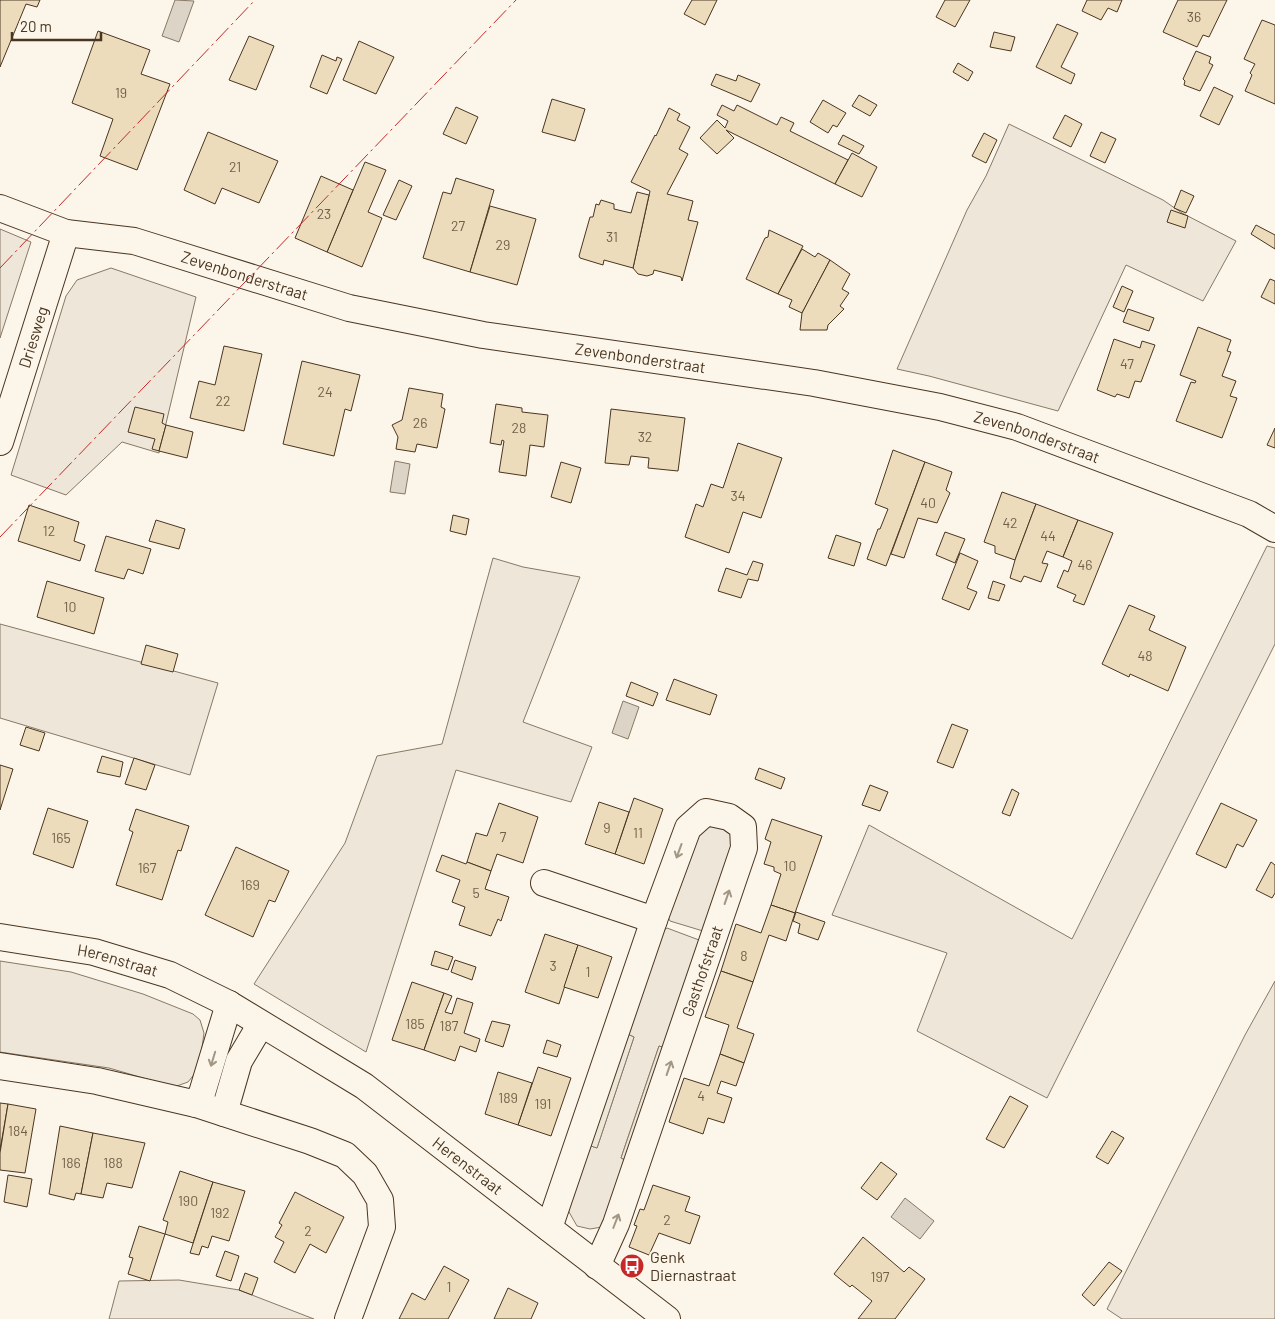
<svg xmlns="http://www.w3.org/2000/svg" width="1275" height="1319" font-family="Barlow,sans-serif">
<rect width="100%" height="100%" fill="#fbf6e9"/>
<!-- green -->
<g fill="#ede6d9" stroke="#887966">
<path d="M 1009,124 L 1163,200 L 1182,213 L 1236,241 L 1203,301 L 1126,265 L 1058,411 L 929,376 L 897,369 L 967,210 L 986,176 Z"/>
<path d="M 0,229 L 31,242 L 0,338 Z"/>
<path d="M 111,268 L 196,297 L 159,453 L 122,442 L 66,495 L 11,475 L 66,296 L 77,280 Z"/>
<path d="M 1267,546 L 1275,548 L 1275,644 L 1047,1098 L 917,1031 L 947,953 L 832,915 L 869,825 L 1072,939 Z"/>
<path d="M 493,558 L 523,567 L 580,577 L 523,722 L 592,747 L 571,802 L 456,770 L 366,1052 L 254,984 L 345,843 L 377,756 L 442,744 Z"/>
<path d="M 0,624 L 218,683 L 190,775 L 0,718 Z"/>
<path d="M 711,824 C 723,826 729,831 735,840 L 703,931 L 670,921 L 666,913 L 693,835 Z"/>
<path d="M 667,928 L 699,940 L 668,1049 L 659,1046 L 621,1158 L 630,1162 L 602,1227 L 590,1229 L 577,1226 L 569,1212 L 568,1200 L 588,1145 L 597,1148 L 634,1037 L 625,1033 L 660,933 Z"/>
<path d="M 0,961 L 71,972 L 143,994 L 193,1014 L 200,1020 L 204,1033 L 201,1055 L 197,1071 L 188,1082 L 174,1087 L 109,1068 L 0,1052 Z"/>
<path d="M 1275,981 L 1275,1319 L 1122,1319 L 1107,1309 L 1245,1035 Z"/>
<path d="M 179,1280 L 239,1290 L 314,1319 L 109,1319 L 119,1281 Z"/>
</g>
<!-- parking -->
<g fill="#ede7d9" stroke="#887966">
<path d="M 625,1033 L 634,1037 L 597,1148 L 588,1145 Z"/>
<path d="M 659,1046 L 668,1049 L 630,1162 L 621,1158 Z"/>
</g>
<!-- water -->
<g fill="#dcd4c6" stroke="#887966">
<path d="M 175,0 L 194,1 L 179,42 L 162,36 Z"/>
<path d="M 395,461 L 410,464 L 405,494 L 390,492 Z"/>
<path d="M 623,701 L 639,707 L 628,739 L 612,733 Z"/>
<path d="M 905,1198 L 934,1221 L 920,1239 L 891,1217 Z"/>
</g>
<!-- building -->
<g fill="#ecdcbc" stroke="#4a3520">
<path d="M 0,0 L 40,0 L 37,7 L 26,4 L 0,67 Z"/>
<path d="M 692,0 L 717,0 L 705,25 L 684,14 Z"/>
<path d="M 945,0 L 970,0 L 955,27 L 936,17 Z"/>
<path d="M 1087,0 L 1122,0 L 1117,12 L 1108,8 L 1101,20 L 1082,11 Z"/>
<path d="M 1178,0 L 1227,0 L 1209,37 L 1203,35 L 1197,47 L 1163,32 Z"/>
<path d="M 1262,20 L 1275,25 L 1275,104 L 1245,91 L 1252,75 L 1250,73 L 1255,64 L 1244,59 Z"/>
<path d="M 1057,24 L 1078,33 L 1061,67 L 1075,74 L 1071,84 L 1036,67 Z"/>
<path d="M 98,31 L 150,50 L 141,74 L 170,84 L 137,170 L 100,156 L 113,119 L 72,103 Z"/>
<path d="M 994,32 L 1015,37 L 1011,51 L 990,47 Z"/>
<path d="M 249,36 L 274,46 L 256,90 L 229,80 Z"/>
<path d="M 359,41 L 394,57 L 376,94 L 343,80 Z"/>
<path d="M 1196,51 L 1211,57 L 1209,63 L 1213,65 L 1200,91 L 1184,85 L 1185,81 L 1183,79 Z"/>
<path d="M 322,55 L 336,61 L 337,57 L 342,59 L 327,94 L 310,87 Z"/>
<path d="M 958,63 L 973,72 L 968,81 L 953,72 Z"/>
<path d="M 716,74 L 736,81 L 738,75 L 760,84 L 751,102 L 711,85 Z"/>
<path d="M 1214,87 L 1233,96 L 1219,125 L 1200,116 Z"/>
<path d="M 859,95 L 877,105 L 870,116 L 852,106 Z"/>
<path d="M 552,99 L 585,109 L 575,141 L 542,132 Z"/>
<path d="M 823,100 L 846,113 L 837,127 L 833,125 L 828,133 L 810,122 Z"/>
<path d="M 722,105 L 734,111 L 737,105 L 777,125 L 781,117 L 794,123 L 790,131 L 848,160 L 835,184 L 726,130 L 734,138 L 717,154 L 700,138 L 717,120 L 725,128 L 728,121 L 717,115 Z"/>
<path d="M 456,107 L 478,117 L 466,144 L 443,134 Z"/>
<path d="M 669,108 L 680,114 L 677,120 L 690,127 L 679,149 L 688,154 L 667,194 L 693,201 L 688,220 L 698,222 L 682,281 L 681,277 L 654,270 L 653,274 L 647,276 L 638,274 L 633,268 L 650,191 L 631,182 L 655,135 L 656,136 Z"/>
<path d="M 1065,115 L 1082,124 L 1071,147 L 1053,138 Z"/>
<path d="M 208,132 L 278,161 L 259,203 L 222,188 L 215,204 L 184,190 Z"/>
<path d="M 1101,132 L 1116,139 L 1105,163 L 1090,156 Z"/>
<path d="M 984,133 L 997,140 L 986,163 L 972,156 Z"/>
<path d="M 843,135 L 864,146 L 859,154 L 838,144 Z"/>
<path d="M 852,153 L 877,167 L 862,197 L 835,184 Z"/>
<path d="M 365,162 L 386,170 L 368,212 L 382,218 L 362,267 L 327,252 Z"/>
<path d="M 321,176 L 353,190 L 327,252 L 295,238 Z"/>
<path d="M 456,178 L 494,190 L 470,272 L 423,258 L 443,192 L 451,194 Z"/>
<path d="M 399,180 L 412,186 L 396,220 L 383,215 Z"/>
<path d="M 1181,190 L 1194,196 L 1186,213 L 1174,208 Z"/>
<path d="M 637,192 L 649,195 L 633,268 L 604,260 L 603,265 L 580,258 L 579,256 L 590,217 L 593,217 L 596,204 L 599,205 L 601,200 L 614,204 L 614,209 L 631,213 Z"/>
<path d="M 490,206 L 536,219 L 517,285 L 470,272 Z"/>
<path d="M 1171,210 L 1188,216 L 1185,228 L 1167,222 Z"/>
<path d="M 1256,225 L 1275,235 L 1275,249 L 1251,234 Z"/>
<path d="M 769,230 L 803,246 L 778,294 L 746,279 L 765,238 L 768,237 Z"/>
<path d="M 802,249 L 815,257 L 818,253 L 830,260 L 802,313 L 789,307 L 792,300 L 778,294 Z"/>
<path d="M 830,260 L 850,274 L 842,289 L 849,293 L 840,306 L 844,309 L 828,325 L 827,330 L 800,330 L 802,313 Z"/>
<path d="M 1270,279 L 1275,281 L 1275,304 L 1261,297 Z"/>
<path d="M 1122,286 L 1133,291 L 1124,312 L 1113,307 Z"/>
<path d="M 1128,309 L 1154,318 L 1149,331 L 1123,322 Z"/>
<path d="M 1198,327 L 1231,340 L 1227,351 L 1231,352 L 1222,376 L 1236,381 L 1230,396 L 1237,398 L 1222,438 L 1176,421 L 1191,382 L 1195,383 L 1196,381 L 1180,375 Z"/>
<path d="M 1114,339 L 1140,348 L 1142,341 L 1155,345 L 1141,382 L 1135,381 L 1129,398 L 1117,394 L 1115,397 L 1097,390 Z"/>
<path d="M 224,346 L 262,354 L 244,431 L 190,418 L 199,381 L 215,385 Z"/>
<path d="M 302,361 L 360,375 L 351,411 L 345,409 L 334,456 L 283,444 Z"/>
<path d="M 409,388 L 443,394 L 441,407 L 445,409 L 437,448 L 417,444 L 415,452 L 396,449 L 398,437 L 392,425 L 402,420 Z"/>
<path d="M 496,404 L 522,408 L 522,412 L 548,415 L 544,447 L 530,445 L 526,476 L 499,472 L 504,441 L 502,440 L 501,445 L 490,443 Z"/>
<path d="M 135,407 L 164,414 L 162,423 L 166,425 L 159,451 L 152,449 L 155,439 L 128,432 Z"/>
<path d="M 611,409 L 685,418 L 678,471 L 648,468 L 649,458 L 631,456 L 629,465 L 605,463 Z"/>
<path d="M 166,425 L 193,432 L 187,458 L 159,451 Z"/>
<path d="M 1275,428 L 1275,448 L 1267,445 Z"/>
<path d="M 738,443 L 782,458 L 761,518 L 743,512 L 729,553 L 685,537 L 696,504 L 703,507 L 711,484 L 723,488 Z"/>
<path d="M 893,450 L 925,462 L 886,566 L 867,559 L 878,529 L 880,529 L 888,509 L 875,504 Z"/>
<path d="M 561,462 L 581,468 L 571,503 L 551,497 Z"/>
<path d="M 925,462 L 952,472 L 946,490 L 950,493 L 937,523 L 918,518 L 904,558 L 891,554 Z"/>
<path d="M 1002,492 L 1036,504 L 1015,560 L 995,553 L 995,546 L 984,542 Z"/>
<path d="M 1036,504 L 1078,520 L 1063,557 L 1047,551 L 1042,563 L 1048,564 L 1041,582 L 1024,576 L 1021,582 L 1010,578 L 1015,560 Z"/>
<path d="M 29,505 L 79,522 L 74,541 L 85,545 L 80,561 L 18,541 Z"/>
<path d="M 453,515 L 469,519 L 466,535 L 450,531 Z"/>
<path d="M 156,520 L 185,529 L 179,549 L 149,541 Z"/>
<path d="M 1078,520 L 1113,533 L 1084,605 L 1073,601 L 1076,595 L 1057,587 L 1064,570 L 1068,572 L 1072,561 L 1063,557 Z"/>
<path d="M 945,532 L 965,539 L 955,563 L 936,555 Z"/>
<path d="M 836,535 L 861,543 L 854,566 L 828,558 Z"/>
<path d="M 106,536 L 151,549 L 143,574 L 128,569 L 124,579 L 95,571 Z"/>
<path d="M 960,553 L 978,561 L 967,588 L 977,592 L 969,610 L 942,599 Z"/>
<path d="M 753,561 L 763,564 L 758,581 L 748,579 L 741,598 L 718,591 L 726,568 L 747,575 Z"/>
<path d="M 47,581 L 104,598 L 94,634 L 37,617 Z"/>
<path d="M 993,581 L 1005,585 L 999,601 L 988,598 Z"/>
<path d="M 1129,605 L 1155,616 L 1149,630 L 1186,647 L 1168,691 L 1130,674 L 1129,677 L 1102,664 Z"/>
<path d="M 146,645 L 178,654 L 173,672 L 141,664 Z"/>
<path d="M 674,679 L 717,695 L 710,715 L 666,700 Z"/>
<path d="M 631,682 L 658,693 L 653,706 L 626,696 Z"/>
<path d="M 952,724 L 968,730 L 953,768 L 937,762 Z"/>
<path d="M 26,727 L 45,733 L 39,751 L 20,745 Z"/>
<path d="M 102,756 L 123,762 L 120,777 L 97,772 Z"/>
<path d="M 134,758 L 155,765 L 146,790 L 125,784 Z"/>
<path d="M 0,765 L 13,769 L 0,810 Z"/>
<path d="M 759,768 L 785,778 L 781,789 L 755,779 Z"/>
<path d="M 870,785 L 888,792 L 880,811 L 862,805 Z"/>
<path d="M 1012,789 L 1019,793 L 1010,816 L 1002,813 Z"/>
<path d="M 634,798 L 663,809 L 644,864 L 615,854 Z"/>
<path d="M 599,802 L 629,812 L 615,854 L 585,844 Z"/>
<path d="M 499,803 L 538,817 L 523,863 L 497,854 L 491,871 L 467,862 L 476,833 L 487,836 Z"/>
<path d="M 1221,803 L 1257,820 L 1243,847 L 1237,844 L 1226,868 L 1196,854 Z"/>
<path d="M 48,808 L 88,821 L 73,868 L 33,854 Z"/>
<path d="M 136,809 L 189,826 L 181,851 L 178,850 L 162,900 L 116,885 L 133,832 L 129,830 Z"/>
<path d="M 772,819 L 822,836 L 795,913 L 771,905 L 781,874 L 774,871 L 774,867 L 764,864 L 771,842 L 765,839 Z"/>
<path d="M 236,847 L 289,871 L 275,902 L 269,900 L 253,937 L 205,915 Z"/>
<path d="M 442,855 L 466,864 L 467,862 L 491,871 L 485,889 L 509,897 L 501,921 L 498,919 L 491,936 L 459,925 L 465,907 L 452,902 L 460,880 L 436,871 Z"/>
<path d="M 1271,862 L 1275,865 L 1275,893 L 1272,898 L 1256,890 Z"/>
<path d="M 771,905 L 795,913 L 786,941 L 769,935 L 753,982 L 721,971 L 736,924 L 761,933 Z"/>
<path d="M 796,912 L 825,922 L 818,940 L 798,933 L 800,924 L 793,921 Z"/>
<path d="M 545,934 L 578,945 L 559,1004 L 525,992 Z"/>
<path d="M 578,945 L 612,957 L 598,998 L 564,987 Z"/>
<path d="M 435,951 L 453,957 L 448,970 L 431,965 Z"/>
<path d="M 455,960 L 476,967 L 472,980 L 451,972 Z"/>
<path d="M 721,971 L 753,982 L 737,1028 L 754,1034 L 744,1063 L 720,1054 L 729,1025 L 705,1017 Z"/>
<path d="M 412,982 L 444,993 L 424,1050 L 392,1040 Z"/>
<path d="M 444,993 L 452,996 L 445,1012 L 452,1014 L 457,998 L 473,1003 L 464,1033 L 480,1039 L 476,1052 L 460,1046 L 455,1061 L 424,1050 Z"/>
<path d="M 492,1021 L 510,1025 L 503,1047 L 485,1041 Z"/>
<path d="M 547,1040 L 561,1045 L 557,1057 L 543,1053 Z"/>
<path d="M 720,1054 L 744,1063 L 736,1086 L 721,1081 L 717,1093 L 732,1098 L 724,1123 L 708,1118 L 703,1134 L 669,1122 L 684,1078 L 709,1086 Z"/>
<path d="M 538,1067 L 571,1078 L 551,1136 L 518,1125 Z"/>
<path d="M 498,1072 L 532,1083 L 518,1125 L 485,1114 Z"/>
<path d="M 1010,1096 L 1028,1106 L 1004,1148 L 986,1139 Z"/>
<path d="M 0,1103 L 8,1104 L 0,1150 Z"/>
<path d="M 8,1104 L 36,1109 L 25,1173 L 0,1170 L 0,1153 Z"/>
<path d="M 60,1126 L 93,1133 L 81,1194 L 76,1193 L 74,1200 L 49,1194 Z"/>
<path d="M 1112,1131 L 1124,1138 L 1108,1164 L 1096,1157 Z"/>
<path d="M 93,1133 L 145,1143 L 132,1188 L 107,1183 L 103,1198 L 81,1194 Z"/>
<path d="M 881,1162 L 897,1174 L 877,1200 L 861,1188 Z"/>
<path d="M 180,1171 L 213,1182 L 193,1243 L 165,1234 L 168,1222 L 163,1220 Z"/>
<path d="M 8,1175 L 32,1179 L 27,1207 L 4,1202 Z"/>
<path d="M 213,1182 L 245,1191 L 229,1241 L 212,1236 L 208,1248 L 202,1246 L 199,1255 L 190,1253 Z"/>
<path d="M 653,1185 L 690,1197 L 685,1211 L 700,1216 L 690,1244 L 659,1233 L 649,1255 L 629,1247 L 637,1226 L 634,1225 L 640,1209 L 644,1210 Z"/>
<path d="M 295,1192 L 344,1217 L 326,1253 L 310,1244 L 295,1273 L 274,1262 L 284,1242 L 275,1237 L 282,1225 L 279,1223 Z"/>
<path d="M 139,1226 L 165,1234 L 150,1281 L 128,1274 L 133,1258 L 129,1257 Z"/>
<path d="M 863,1237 L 904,1272 L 909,1267 L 925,1279 L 895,1319 L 858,1319 L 872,1301 L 852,1285 L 850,1287 L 834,1274 Z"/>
<path d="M 225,1251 L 239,1256 L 231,1281 L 216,1276 Z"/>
<path d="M 1109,1262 L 1122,1271 L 1094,1306 L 1082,1295 Z"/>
<path d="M 444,1266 L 469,1280 L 448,1319 L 399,1319 L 412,1293 L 425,1300 Z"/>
<path d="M 245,1273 L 258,1278 L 252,1295 L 239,1290 Z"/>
<path d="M 508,1288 L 538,1303 L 531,1319 L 494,1319 Z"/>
</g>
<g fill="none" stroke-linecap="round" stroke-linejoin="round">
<defs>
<g id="minor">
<path id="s1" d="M 0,208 L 66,233 L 134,241 L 349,308 L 483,335 L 814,383 L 940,407 L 1017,427 L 1249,514 L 1275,529"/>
<path id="s2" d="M 0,442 L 66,233"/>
<path d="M 544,883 L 654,920"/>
<path id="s3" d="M 0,937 L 94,952 L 170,975 L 229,1004 L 364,1086 L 667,1319"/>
<path d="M 0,1066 L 97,1081 L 196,1104 L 310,1141 L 345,1155 L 365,1174 L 380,1200 L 382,1227 L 348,1319"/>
<path d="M 196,1104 L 202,1093 L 229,1004"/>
<path d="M 224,1113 L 239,1061 L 261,1024"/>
<path d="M 549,1228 L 654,920 L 688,828 L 706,812 L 729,817 L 743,827 L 744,848 L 616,1224 L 597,1266"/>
</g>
</defs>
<!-- minor casing -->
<use href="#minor" stroke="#4a3520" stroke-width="28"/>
<!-- minor -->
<use href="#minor" stroke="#fbf6e9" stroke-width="26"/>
<!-- power -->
<g stroke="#c62828" stroke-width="1" stroke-dasharray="18 4 2.5 4" stroke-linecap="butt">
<path d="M 0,268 L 255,0"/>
<path d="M 0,537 L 516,0"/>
</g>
</g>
<!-- one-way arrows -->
<defs><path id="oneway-shaft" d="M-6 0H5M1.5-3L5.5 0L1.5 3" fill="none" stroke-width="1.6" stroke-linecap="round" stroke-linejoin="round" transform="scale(1.25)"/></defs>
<g stroke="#a29684">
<use href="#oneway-shaft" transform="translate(679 851) rotate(110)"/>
<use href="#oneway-shaft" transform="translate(727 897) rotate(-71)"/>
<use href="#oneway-shaft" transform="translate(213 1059) rotate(107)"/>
<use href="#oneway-shaft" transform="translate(669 1068) rotate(-71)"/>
<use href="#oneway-shaft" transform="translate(616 1221) rotate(-69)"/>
</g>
<!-- icons -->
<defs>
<symbol id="bus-disc" viewBox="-11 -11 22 22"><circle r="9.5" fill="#c62828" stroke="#fbf6e9"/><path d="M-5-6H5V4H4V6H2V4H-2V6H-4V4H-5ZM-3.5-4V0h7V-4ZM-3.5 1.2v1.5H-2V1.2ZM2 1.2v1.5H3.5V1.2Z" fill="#fff"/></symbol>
</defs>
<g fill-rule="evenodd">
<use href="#bus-disc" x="618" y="1252" width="28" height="28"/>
</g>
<g text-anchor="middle" stroke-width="4" stroke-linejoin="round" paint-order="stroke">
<!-- number labels -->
<g font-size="14" fill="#725f47">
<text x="1194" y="22">36</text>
<text x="121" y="98">19</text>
<text x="235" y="172">21</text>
<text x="324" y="219">23</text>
<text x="458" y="231">27</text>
<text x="612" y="242">31</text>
<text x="503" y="250">29</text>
<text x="1127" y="369">47</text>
<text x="325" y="397">24</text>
<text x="223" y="406">22</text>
<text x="420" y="428">26</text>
<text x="519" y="433">28</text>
<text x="645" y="442">32</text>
<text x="738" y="501">34</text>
<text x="928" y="508">40</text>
<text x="1010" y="528">42</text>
<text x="49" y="536">12</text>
<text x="1048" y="541">44</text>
<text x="1085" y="570">46</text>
<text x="70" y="612">10</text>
<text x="1145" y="661">48</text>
<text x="607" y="833">9</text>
<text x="638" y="838">11</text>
<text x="503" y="842">7</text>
<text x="61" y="843">165</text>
<text x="790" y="871">10</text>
<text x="147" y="873">167</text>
<text x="250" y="890">169</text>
<text x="476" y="898">5</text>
<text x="744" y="961">8</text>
<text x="553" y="971">3</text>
<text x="588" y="977">1</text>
<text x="415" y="1029">185</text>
<text x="449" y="1031">187</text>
<text x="701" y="1101">4</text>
<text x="508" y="1103">189</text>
<text x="543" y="1109">191</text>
<text x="18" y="1136">184</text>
<text x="71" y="1168">186</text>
<text x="113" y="1168">188</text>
<text x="188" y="1206">190</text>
<text x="220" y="1218">192</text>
<text x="667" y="1225">2</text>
<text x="308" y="1236">2</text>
<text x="880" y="1282">197</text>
<text x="449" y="1292">1</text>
</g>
<!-- street labels -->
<g font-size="16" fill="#4a3520" stroke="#fbf6e9">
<text dy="6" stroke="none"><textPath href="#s1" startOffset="255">Zevenbonderstraat</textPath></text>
<text dy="6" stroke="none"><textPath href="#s2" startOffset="110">Driesweg</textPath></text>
<text dy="6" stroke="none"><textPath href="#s1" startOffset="660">Zevenbonderstraat</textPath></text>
<text dy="6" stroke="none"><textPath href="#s1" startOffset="1065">Zevenbonderstraat</textPath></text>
<text dy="6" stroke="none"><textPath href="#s3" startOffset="120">Herenstraat</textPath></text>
<text transform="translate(702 971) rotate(-71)" y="6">Gasthofstraat</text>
<text dy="6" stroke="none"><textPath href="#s3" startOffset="529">Herenstraat</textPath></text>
</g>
<!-- poi labels -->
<g font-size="16" fill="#4a3520" stroke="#fbf6e9" text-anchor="start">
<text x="650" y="1263">Genk<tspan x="650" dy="18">Diernastraat</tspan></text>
</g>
</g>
<!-- scale -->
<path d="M12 32v8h89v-8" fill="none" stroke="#4a3520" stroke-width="2.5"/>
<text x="20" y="32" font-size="15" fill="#4a3520" stroke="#fbf6e9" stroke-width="4" paint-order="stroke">20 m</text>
</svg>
